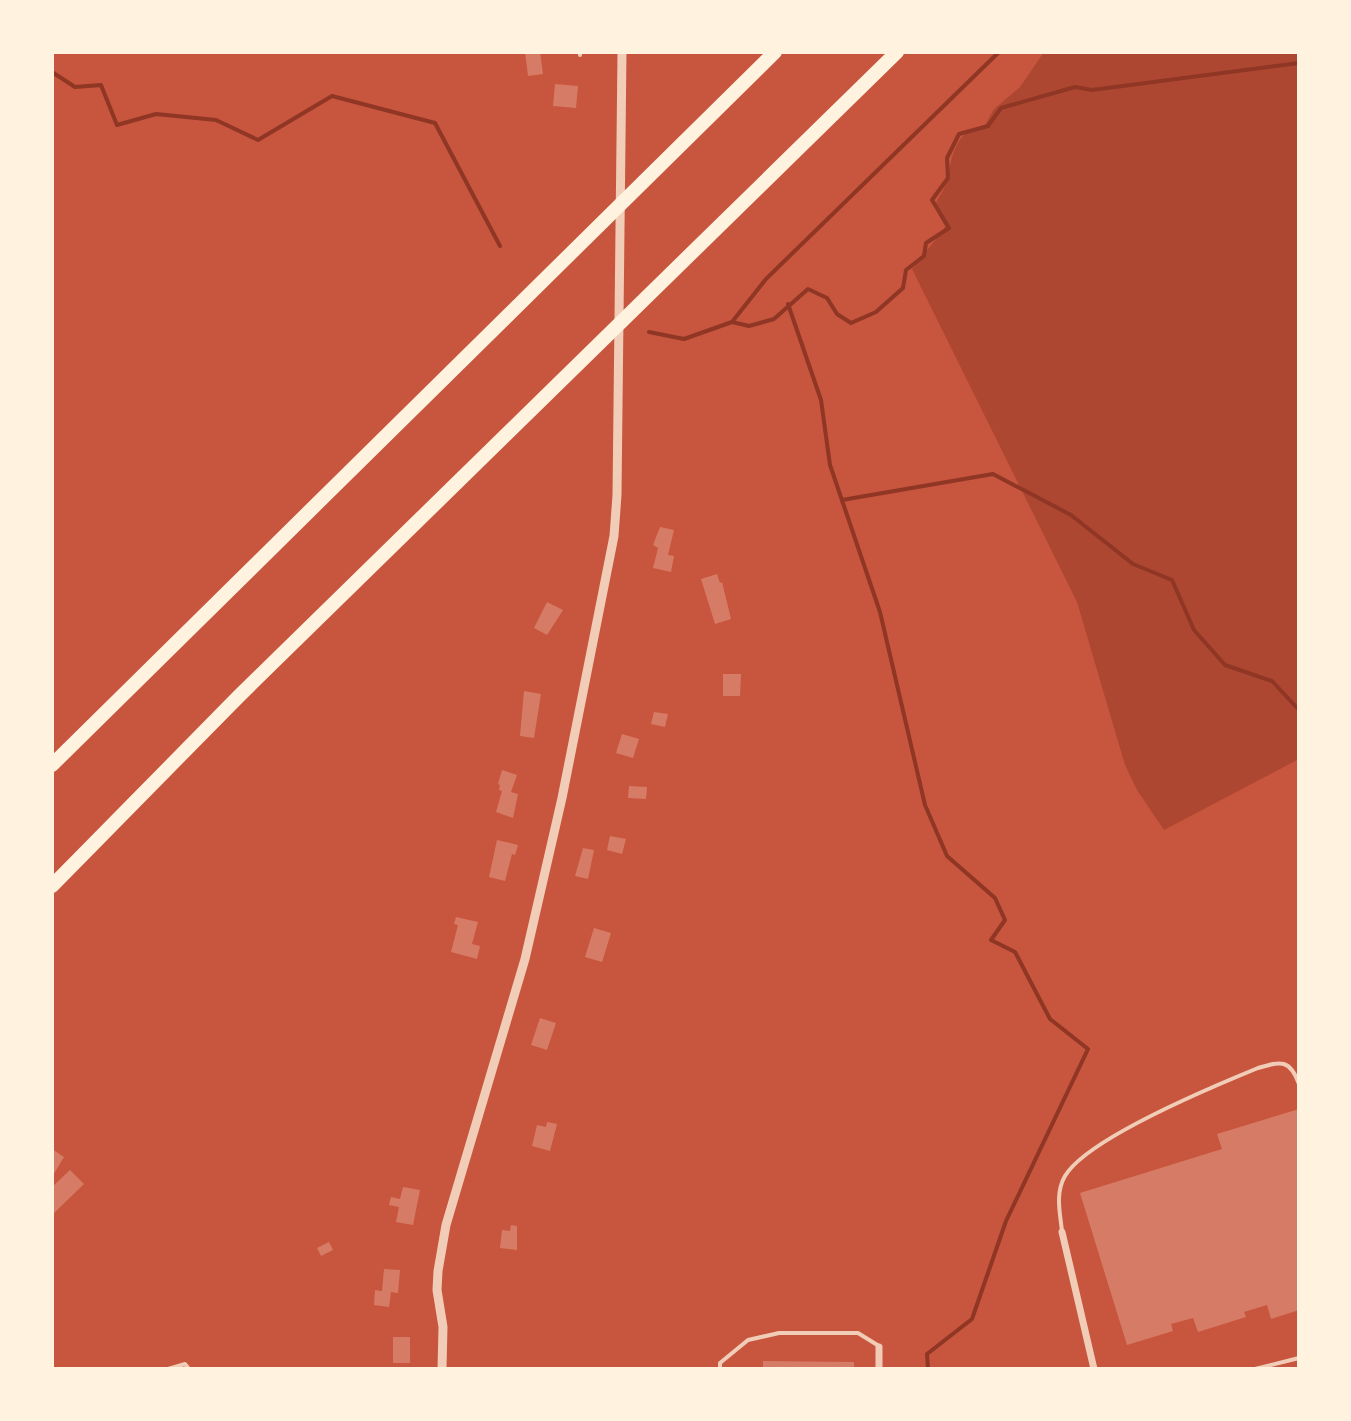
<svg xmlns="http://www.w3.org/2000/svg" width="1351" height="1421" font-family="'IBM Plex Serif',serif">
<rect width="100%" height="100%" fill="#c8553d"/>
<!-- green -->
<path fill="#ae4732" d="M 1044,52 L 1299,52 L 1299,759 L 1164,830 L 1137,790 L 1125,765 L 1077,602 L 912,269 L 944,229 L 945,226 C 927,196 941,205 947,179 C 951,162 954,137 973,129 C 977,127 982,127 985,125 L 994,109 L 1020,87 Z"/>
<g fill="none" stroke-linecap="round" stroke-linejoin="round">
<!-- stream -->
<g stroke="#8f3625" stroke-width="4">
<path d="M 52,72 L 75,87 L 101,85 L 117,125 L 156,114 L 216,120 L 258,140 L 332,96 L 435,123 L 500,246"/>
<path d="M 788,304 L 821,400 L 830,465 L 880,612 L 925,805 L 947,856 L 995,898 L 1005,920 L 991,940 L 1015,952 L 1050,1019 L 1088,1049 L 1006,1221 L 972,1319 L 927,1354 L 928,1369"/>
<path d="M 732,322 L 766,279 L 999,52"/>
<path d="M 649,332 L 684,339 L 732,322 L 749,326 L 774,319 L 808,289 L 827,298 L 837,314 L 851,323 L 876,312 L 903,288 L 906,270 L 924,256 L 926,243 L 949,228 L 932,200 L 948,178 L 947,158 L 959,134 L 988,126 L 1001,108 L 1075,87 L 1092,90 L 1299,63"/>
<path d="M 842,500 L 993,474 L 1071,515 L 1133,564 L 1172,580 L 1194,630 L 1225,665 L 1272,681 L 1299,710"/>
</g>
</g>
<!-- building -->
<g fill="#d67c66">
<path d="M 525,52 L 540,52 L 543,74 L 528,76 Z"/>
<path d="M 555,84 L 578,86 L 576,108 L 553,106 Z"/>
<path d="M 660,527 L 674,530 L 668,555 L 674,556 L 671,572 L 653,568 L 658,548 L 653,545 Z"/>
<path d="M 717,574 L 720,583 L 722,582 L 731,619 L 715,624 L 701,579 Z"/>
<path d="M 547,602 L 563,610 L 547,635 L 534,628 Z"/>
<path d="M 723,674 L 741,674 L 740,696 L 723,696 Z"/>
<path d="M 524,691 L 541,694 L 534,738 L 520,736 Z"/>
<path d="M 654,712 L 668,714 L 665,727 L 651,724 Z"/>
<path d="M 622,734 L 639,739 L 633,758 L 616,753 Z"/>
<path d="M 502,770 L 517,775 L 511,792 L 518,794 L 513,818 L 496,812 L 502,791 L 499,790 L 500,785 L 498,784 Z"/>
<path d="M 629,786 L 647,787 L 646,799 L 628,798 Z"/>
<path d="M 610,836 L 626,839 L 622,854 L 607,850 Z"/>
<path d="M 497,840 L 518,845 L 515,855 L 512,854 L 505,881 L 489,877 Z"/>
<path d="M 583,848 L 594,850 L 588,879 L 575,876 Z"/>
<path d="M 456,917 L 478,922 L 472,944 L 480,946 L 477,959 L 451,952 L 458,925 L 454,924 Z"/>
<path d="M 594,928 L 611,933 L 602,962 L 585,957 Z"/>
<path d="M 540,1018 L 556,1023 L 547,1050 L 531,1045 Z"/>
<path d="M 1299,1109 L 1299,1310 L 1271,1319 L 1267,1305 L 1244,1312 L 1246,1317 L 1198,1332 L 1193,1318 L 1171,1324 L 1173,1331 L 1127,1345 L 1080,1193 L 1222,1149 L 1217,1134 Z"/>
<path d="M 547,1122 L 557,1124 L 550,1151 L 532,1146 L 537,1125 L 546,1127 Z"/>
<path d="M 52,1149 L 64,1157 L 52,1177 Z"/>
<path d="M 70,1170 L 84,1184 L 52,1215 L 52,1187 Z"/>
<path d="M 403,1187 L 420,1190 L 413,1225 L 396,1222 L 399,1207 L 389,1205 L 391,1197 L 400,1199 Z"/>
<path d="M 511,1225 L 517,1226 L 517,1250 L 500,1248 L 502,1230 L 510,1231 Z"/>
<path d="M 329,1242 L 333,1250 L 321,1256 L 317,1248 Z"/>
<path d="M 384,1269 L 400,1270 L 398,1293 L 391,1292 L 389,1307 L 374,1305 L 375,1290 L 382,1291 Z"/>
<rect x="393" y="1337" width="17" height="26"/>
<path d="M 763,1361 L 854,1362 L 854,1369 L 763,1369 Z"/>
</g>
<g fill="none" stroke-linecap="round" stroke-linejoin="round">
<!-- service -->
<g stroke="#f1ccb7" stroke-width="4">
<path d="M 580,55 L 580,52"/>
<path d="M 1062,1231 C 1060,1213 1055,1193 1065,1176 C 1087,1139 1214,1086 1258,1068 C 1281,1061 1290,1059 1299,1084"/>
<path d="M 168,1369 L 185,1364 L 189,1369"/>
<path d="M 720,1369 L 720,1363 L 748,1340 L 779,1333 L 858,1333 L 879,1346"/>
<path d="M 1255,1369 L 1299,1358"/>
</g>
<!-- minor -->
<g stroke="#f1ccb7" stroke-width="7">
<path d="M 1062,1232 L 1094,1369"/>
<path d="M 879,1347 L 879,1369"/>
</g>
<!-- tertiary -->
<path stroke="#f1ccb7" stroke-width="9" d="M 442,1369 L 443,1327 L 437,1290 L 438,1271 L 446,1225 L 525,959 L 562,798 L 614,536 L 617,495 L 622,52"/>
<!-- motorway -->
<g stroke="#fff3e0" stroke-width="14">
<path d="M 52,765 L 775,52"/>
<path d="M 52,886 L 239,696 L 897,52"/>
</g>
</g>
<!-- border -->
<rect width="1351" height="1421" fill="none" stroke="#fff3e0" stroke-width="108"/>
</svg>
